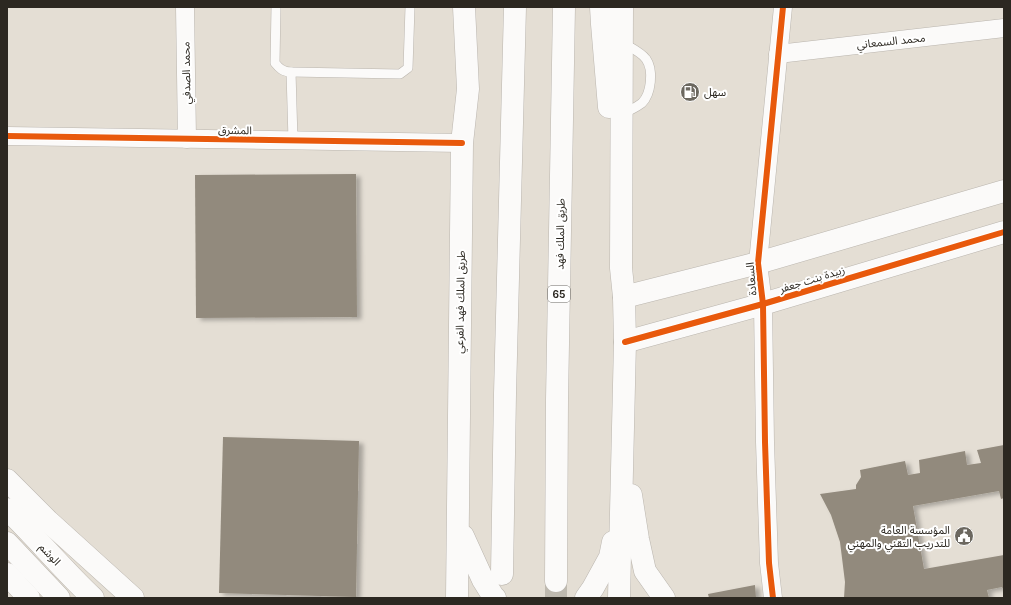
<svg xmlns="http://www.w3.org/2000/svg" width="1011" height="605" font-family="Inter,'Noto Sans Arabic',sans-serif">
<defs>
<filter id="shadow"><feDropShadow dx="4.5" dy="2.5" stdDeviation="2" flood-color="#0004"/></filter>
</defs>
<rect width="100%" height="100%" fill="#e4ded4"/>
<!-- building -->
<g fill="#928a7d" filter="url(#shadow)">
<path d="M 356,174 L 357,317 L 196,318 L 195,175 Z"/>
<path d="M 223,437 L 359,441 L 356,597 L 219,593 Z"/>
<path d="M 1004,445 L 1004,498 L 1001,499 L 999,491 L 913,506 L 924,569 L 1004,555 L 1004,591 L 1002,587 L 987,590 L 989,598 L 944,598 L 944,597 L 935,598 L 844,598 L 845,582 L 840,542 L 831,515 L 820,494 L 856,489 L 856,485 L 861,477 L 860,470 L 905,461 L 908,475 L 920,473 L 919,460 L 965,451 L 967,465 L 981,463 L 977,450 Z"/>
<path d="M 755,585 L 756,598 L 709,598 L 708,594 Z"/>
</g>
<g fill="none" stroke-linecap="round" stroke-linejoin="round">
<!-- highway-tunnel -->
<path stroke="#bfbab0" stroke-width="22" stroke-dasharray="22 11" stroke-linecap="butt" d="M 556,598 L 556,581"/>
<defs>
<g id="lane">
<path d="M 276,7 L 275,63 C 279,68 283,72 291,72 L 293,140"/>
<path d="M 291,72 L 400,74 L 408,68 L 410,7"/>
<path d="M 623,114 C 628,111 637,107 642,103 C 651,94 654,70 646,59 C 642,53 630,47 623,43"/>
</g>
<g id="street">
<path d="M 185,7 L 187,139"/>
<path d="M 778,54 L 1004,28"/>
<path d="M 7,136 L 462,143"/>
<path d="M 773,598 L 769,563 L 765,442 L 763,304 L 758,263 L 783,7"/>
</g>
<g id="secondary">
<path d="M 624,297 L 758,263 L 1004,191"/>
<path d="M 625,342 L 763,304 L 1004,232"/>
</g>
<g id="primary">
<path d="M 601,7 L 602,24 L 609,107"/>
<path d="M 7,480 L 48,521 L 133,598"/>
<path d="M 631,495 L 638,539 L 645,571 L 664,598"/>
<path d="M 7,509 C 37,538 63,570 93,598"/>
<path d="M 463,536 L 483,580 L 493,596 L 495,598"/>
<path d="M 7,543 L 59,598"/>
<path d="M 7,574 L 29,598"/>
<path d="M 457,598 L 462,143 L 468,89 L 464,7"/>
<path d="M 586,598 L 593,588 L 610,557 L 613,542"/>
<path d="M 619,598 L 625,342 L 624,297 L 621,268 L 622,7"/>
</g>
<g id="highway">
<path d="M 502,574 L 505,394 L 515,7"/>
<path d="M 556,581 L 557,400 L 564,7"/>
</g>
</defs>
<!-- lane casing -->
<use href="#lane" stroke="#bab5ae" stroke-width="10"/>
<!-- street casing -->
<use href="#street" stroke="#bab5ae" stroke-width="19"/>
<!-- secondary casing -->
<use href="#secondary" stroke="#bab5ae" stroke-width="23"/>
<!-- primary casing -->
<use href="#primary" stroke="#bab5ae" stroke-width="23"/>
<!-- highway casing -->
<use href="#highway" stroke="#bab5ae" stroke-width="23"/>
<!-- lane -->
<use href="#lane" stroke="#fbfaf9" stroke-width="9"/>
<!-- street -->
<use href="#street" stroke="#fbfaf9" stroke-width="18"/>
<!-- secondary -->
<use href="#secondary" stroke="#fbfaf9" stroke-width="22"/>
<!-- primary -->
<use href="#primary" stroke="#fbfaf9" stroke-width="22"/>
<!-- highway -->
<use href="#highway" stroke="#fbfaf9" stroke-width="22"/>
<defs>
<g id="cycleway">
<path d="M 7,136 L 462,143"/>
<path d="M 625,342 L 763,304 L 1004,232"/>
<path d="M 773,598 L 769,563 L 765,442 L 763,304 L 758,263 L 783,7"/>
</g>
</defs>
<!-- cycleway casing -->
<use href="#cycleway" stroke="#fff" stroke-width="8"/>
<!-- cycleway -->
<use href="#cycleway" stroke="#e8590c" stroke-width="6"/>
</g>
<!-- icons -->
<defs>
<symbol id="fuel-disc" viewBox="-11 -11 22 22"><circle r="9.5" fill="#6c6860" stroke="#fff"/><path d="M-5.5-6h7V0h2V4h1.3V-2.5L3-4.5l.8-.8L6-3V5H2.5V1h-1V6h-7ZM-4.2-4.7v3.2H.2V-4.7Z" fill="#fff"/></symbol>
<symbol id="civic-disc" viewBox="-11 -11 22 22"><circle r="9.5" fill="#6c6860" stroke="#fff"/><path d="M-.6-6.5H3V-4.5H.6V-3L4-1V1h2V6H-6V1h2V-1L-.6-3ZM-1.2 2.5V6h2.4V2.5Z" fill="#fff"/></symbol>
</defs>
<g fill-rule="evenodd">
<use href="#fuel-disc" x="679" y="81" width="22" height="22"/>
<use href="#civic-disc" x="953" y="525" width="22" height="22"/>
</g>
<g text-anchor="middle" stroke-width="4" stroke-linejoin="round" paint-order="stroke">
<!-- shield labels -->
<rect fill="#fff" stroke="#6b6864" stroke-width="1" x="548" y="286" width="22" height="16" rx="3"/>
<g font-size="10" font-weight="bold" fill="#2c2821">
<text x="559" y="298">65</text>
</g>
<!-- street labels -->
<g font-size="11" fill="#2c2821" stroke="#fff">
<text transform="translate(891 41) rotate(-6)" y="4">محمد السمعاني</text>
<text transform="translate(186 73) rotate(-91)" y="4">محمد الصدفي</text>
<text transform="translate(235 130) rotate(1)" y="4">المشرق</text>
<text transform="translate(560 234) rotate(-89)" y="4">طريق الملك فهد</text>
<text transform="translate(751 279) rotate(-95)" y="4">السعادة</text>
<text transform="translate(812 279) rotate(-17)" y="4">زبيدة بنت جعفر</text>
<text transform="translate(460 302) rotate(-89)" y="4">طريق الملك فهد الفرعي</text>
<text transform="translate(50 554) rotate(47)" y="4">الوشم</text>
</g>
<!-- poi labels -->
<g font-size="11" fill="#2c2821" stroke="#fff" text-anchor="start">
<text x="704" y="96">سهل</text>
<text x="950" y="534" text-anchor="end">المؤسسة العامة<tspan x="950" dy="13">للتدريب التقني والمهني</tspan></text>
</g>
</g>
<!-- border -->
<rect width="1011" height="605" fill="none" stroke="#2c2821" stroke-width="16"/>
</svg>
